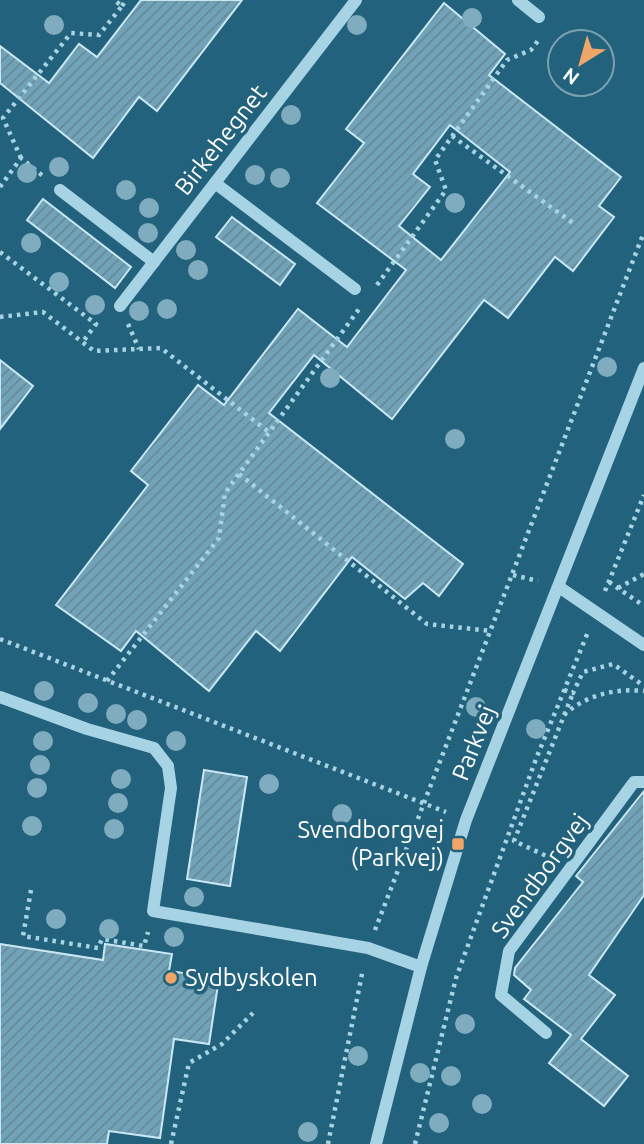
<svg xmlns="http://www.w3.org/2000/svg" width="644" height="1144" font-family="Ubuntu,sans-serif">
<defs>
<pattern id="building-hatch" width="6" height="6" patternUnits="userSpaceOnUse" patternTransform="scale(1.75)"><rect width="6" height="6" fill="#71a3b8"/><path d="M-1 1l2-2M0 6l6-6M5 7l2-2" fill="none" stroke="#668998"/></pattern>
</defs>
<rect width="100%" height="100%" fill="#23627c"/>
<!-- building -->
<g fill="url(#building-hatch)" stroke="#cae8f4" stroke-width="2" fill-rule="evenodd">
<path d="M 141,0 L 242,0 L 157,111 L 139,97 L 93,158 L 0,83 L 0,46 L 49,83 L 79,44 L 97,57 Z"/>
<path d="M 444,3 L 505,54 L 489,75 L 621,177 L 599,206 L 614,217 L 573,271 L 555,257 L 508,318 L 484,300 L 392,419 L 314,355 L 269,413 L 463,564 L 439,596 L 423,583 L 405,599 L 352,557 L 280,651 L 256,631 L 209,691 L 136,631 L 121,651 L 56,605 L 148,485 L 131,471 L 198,385 L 224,405 L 298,309 L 347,347 L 406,270 L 317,203 L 364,143 L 346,129 ZM 450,125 L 510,172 L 441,260 L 399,226 L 430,187 L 413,174 Z"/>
<path d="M 43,199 L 131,267 L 115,288 L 27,220 Z"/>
<path d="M 232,217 L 295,264 L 280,285 L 216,237 Z"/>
<path d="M 0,360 L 33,386 L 0,429 Z"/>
<path d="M 204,770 L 247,777 L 230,886 L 187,879 Z"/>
<path d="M 644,791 L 644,895 L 589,975 L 615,995 L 581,1039 L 628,1076 L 604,1106 L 549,1063 L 571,1035 L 524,999 L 531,990 L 514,975 L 515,968 L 583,882 L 576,876 Z"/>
<path d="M 0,944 L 103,960 L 105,944 L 172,954 L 169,971 L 219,978 L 209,1044 L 174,1039 L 160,1138 L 109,1131 L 107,1144 L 0,1144 Z"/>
</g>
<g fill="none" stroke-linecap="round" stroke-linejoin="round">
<!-- path -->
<g stroke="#a7d4e5" stroke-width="4.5" stroke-dasharray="3.5 5" stroke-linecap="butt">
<path d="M 122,6 L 126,0"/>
<path d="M 452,136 L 573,223"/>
<path d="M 21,158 L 3,118 L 71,33 L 99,35 L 122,6 L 114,0"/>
<path d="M 0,187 L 21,158 L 44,177"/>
<path d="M 0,252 L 96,324 L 82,343"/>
<path d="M 377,285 L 446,190 L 435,160 L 507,60 L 531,50 L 540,38"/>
<path d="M 0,317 L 43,312 L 94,351 L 161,348 L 270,433"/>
<path d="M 128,324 L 139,349"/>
<path d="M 239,474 L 427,624 L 491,631"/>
<path d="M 513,575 L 538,581"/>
<path d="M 609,582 L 644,606"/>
<path d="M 618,588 L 644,574"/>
<path d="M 605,591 L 644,495"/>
<path d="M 0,639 L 446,812"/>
<path d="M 107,681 L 219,538 L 225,493 L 359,309"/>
<path d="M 564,690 L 573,693 L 583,672 L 613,664 L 644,686"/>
<path d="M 564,715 C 586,695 615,688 644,691"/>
<path d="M 553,859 L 514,841 L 573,693"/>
<path d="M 31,890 L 23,936 L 98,948 L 102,939 L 144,946 L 148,932"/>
<path d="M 375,930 L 644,232"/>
<path d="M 171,1144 L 189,1063 L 222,1044 L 253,1013"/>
<path d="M 328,1144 L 363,969"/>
<path d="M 415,1144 L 456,978 L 536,759 L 588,632"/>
</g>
<!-- minor -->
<g stroke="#a7d4e5" stroke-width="12">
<path d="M 518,0 L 539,17"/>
<path d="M 215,183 L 355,289"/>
<path d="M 60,190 L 154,262"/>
<path d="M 120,306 L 356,0"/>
<path d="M 559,587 L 644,645"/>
<path d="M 0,697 L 87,729 L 154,748 L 168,766 L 171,788 L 153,911 L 368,948 L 421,967"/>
<path d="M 546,1033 L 501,995 L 509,951 L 634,782 L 644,782"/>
<path d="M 376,1144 L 421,967 L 466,820 L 644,368"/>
</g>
</g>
<!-- trees -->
<g fill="#7facbe">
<circle cx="472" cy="18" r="10"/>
<circle cx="54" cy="25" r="10"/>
<circle cx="357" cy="25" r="10"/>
<circle cx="291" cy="115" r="10"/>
<circle cx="59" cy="167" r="10"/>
<circle cx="27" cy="173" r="10"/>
<circle cx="255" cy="175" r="10"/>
<circle cx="280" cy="178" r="10"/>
<circle cx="126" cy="190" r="10"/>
<circle cx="455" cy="203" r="10"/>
<circle cx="149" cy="208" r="10"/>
<circle cx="148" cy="233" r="10"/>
<circle cx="31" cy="243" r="10"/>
<circle cx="186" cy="250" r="10"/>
<circle cx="198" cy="270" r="10"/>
<circle cx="59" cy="282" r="10"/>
<circle cx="95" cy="305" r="10"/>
<circle cx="167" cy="309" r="10"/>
<circle cx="139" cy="311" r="10"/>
<circle cx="607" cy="367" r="10"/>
<circle cx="330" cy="378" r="10"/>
<circle cx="455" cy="439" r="10"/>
<circle cx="44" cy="691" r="10"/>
<circle cx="88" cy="703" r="10"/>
<circle cx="476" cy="707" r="10"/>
<circle cx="116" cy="714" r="10"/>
<circle cx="137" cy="720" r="10"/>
<circle cx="536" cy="729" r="10"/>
<circle cx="43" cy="741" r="10"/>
<circle cx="176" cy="741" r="10"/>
<circle cx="40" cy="765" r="10"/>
<circle cx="121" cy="779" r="10"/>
<circle cx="269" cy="784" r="10"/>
<circle cx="37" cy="788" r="10"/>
<circle cx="118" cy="803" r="10"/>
<circle cx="342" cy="814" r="10"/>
<circle cx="32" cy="826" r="10"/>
<circle cx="114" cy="829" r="10"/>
<circle cx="194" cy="897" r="10"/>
<circle cx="56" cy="919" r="10"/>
<circle cx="109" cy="929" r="10"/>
<circle cx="174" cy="937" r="10"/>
<circle cx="465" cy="1024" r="10"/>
<circle cx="358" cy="1056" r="10"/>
<circle cx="420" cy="1073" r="10"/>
<circle cx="451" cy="1076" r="10"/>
<circle cx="482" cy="1104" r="10"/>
<circle cx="439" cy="1123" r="10"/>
<circle cx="308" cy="1132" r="10"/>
</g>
<!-- markers -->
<g fill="#f0a66b" stroke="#23627c" stroke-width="2.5">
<rect x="451" y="837" width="14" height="14" rx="3.5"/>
<circle cx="171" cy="978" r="7"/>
</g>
<g text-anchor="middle" stroke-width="7" stroke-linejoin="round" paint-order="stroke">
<!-- street labels -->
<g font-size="24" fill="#fff" stroke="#23627c">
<text transform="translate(221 140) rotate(-52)" y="8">Birkehegnet</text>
<text transform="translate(474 743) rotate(-68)" y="8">Parkvej</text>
<text transform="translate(540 876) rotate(-54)" y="8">Svendborgvej</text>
</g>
<!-- poi labels -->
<g font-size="24" fill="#fff" stroke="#23627c" text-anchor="end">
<text x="444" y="838">Svendborgvej<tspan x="444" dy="28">(Parkvej)</tspan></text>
<text x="185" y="986" text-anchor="start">Sydbyskolen</text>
</g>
</g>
<!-- north arrow -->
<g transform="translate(581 63) rotate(217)"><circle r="33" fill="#23627c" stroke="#7ba1b0" stroke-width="2"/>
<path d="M0-5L12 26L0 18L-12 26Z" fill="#f0a66b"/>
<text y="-10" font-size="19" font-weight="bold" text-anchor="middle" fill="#ffffff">N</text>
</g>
</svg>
